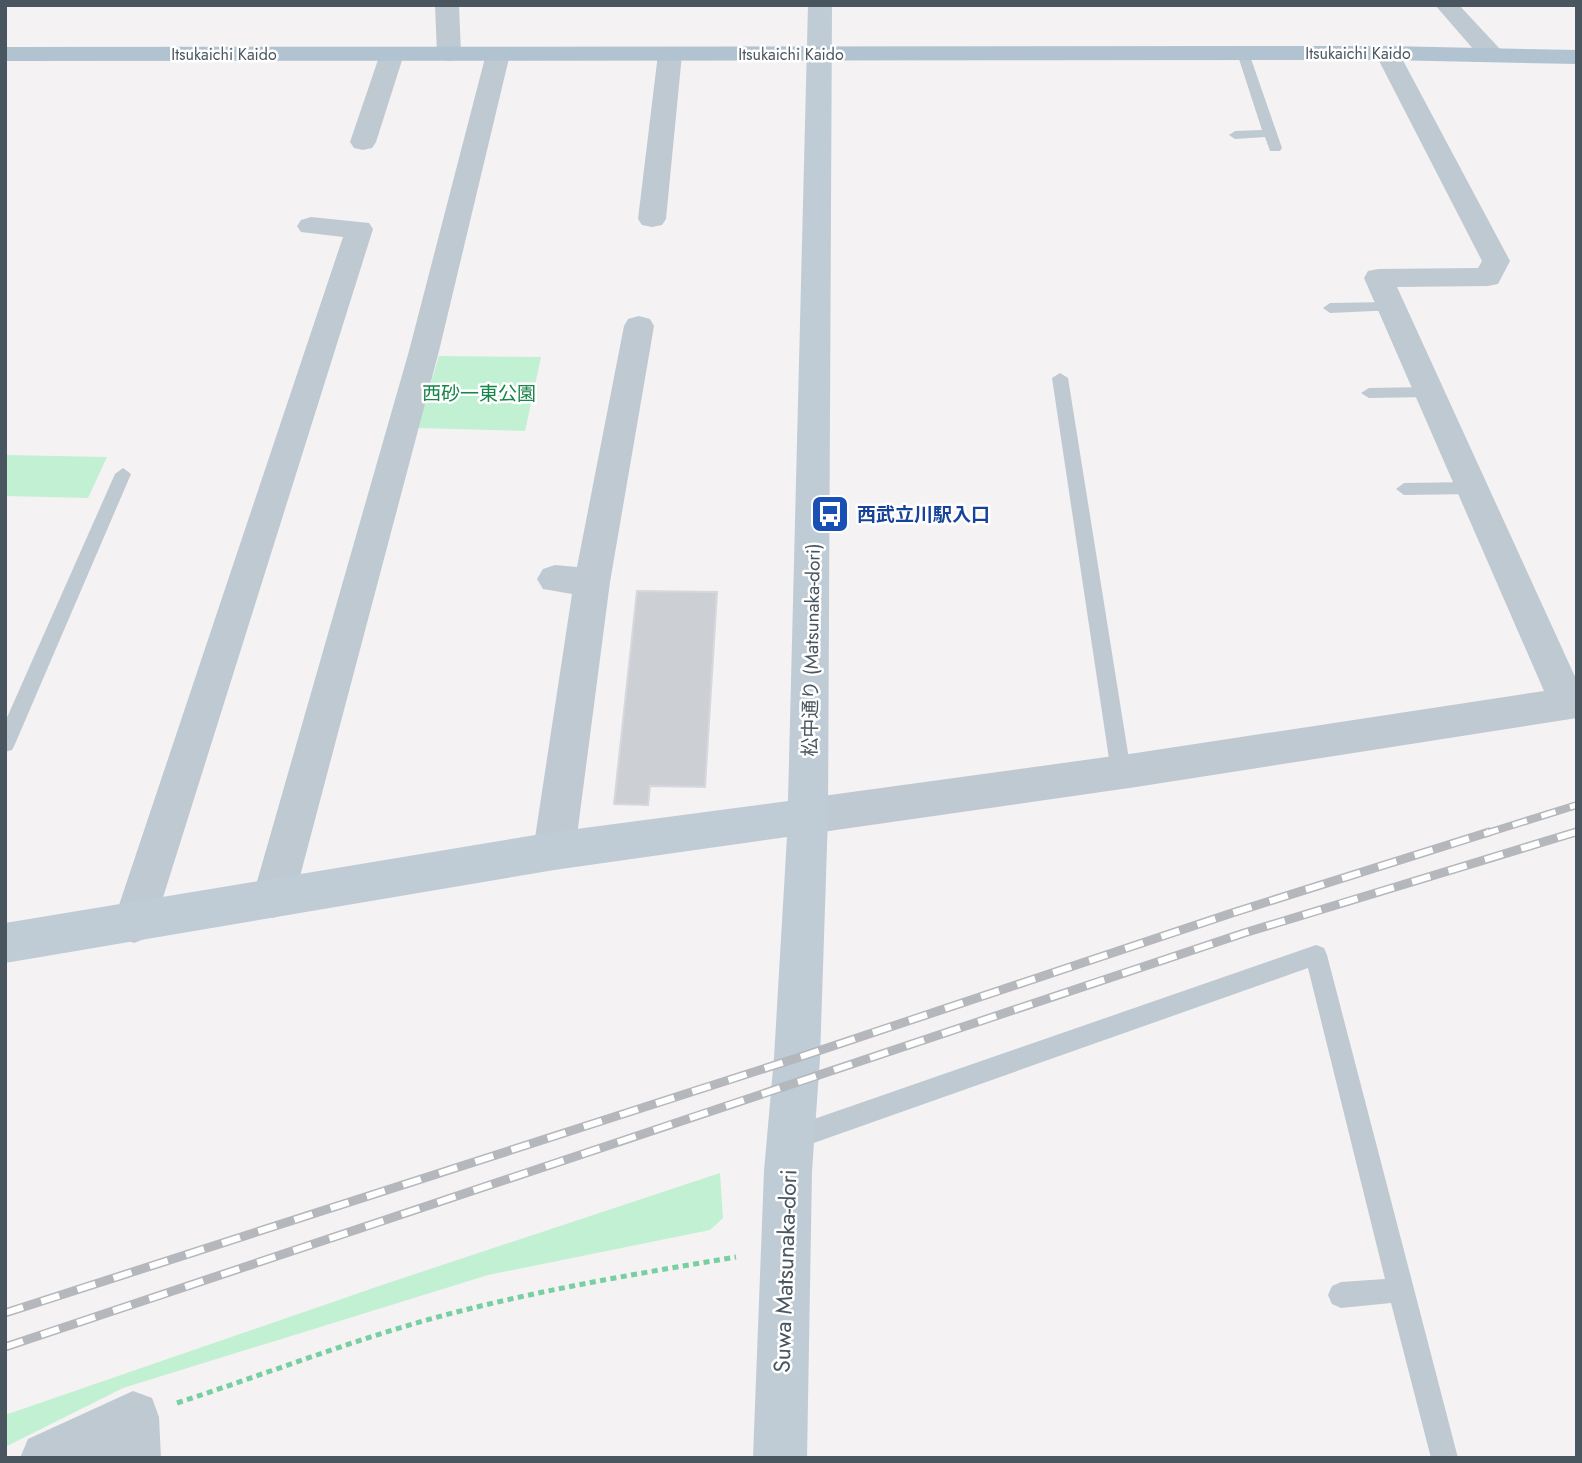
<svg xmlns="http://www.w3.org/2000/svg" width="1582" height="1463" font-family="Jost,'Noto Sans JP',sans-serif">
<rect width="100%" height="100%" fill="#f4f2f2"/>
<!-- green -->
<g fill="#c1f1d2">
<path d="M 439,356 L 541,357 L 525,431 L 417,428 Z"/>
<path d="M 5,455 L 107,457 L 88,498 L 5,496 Z"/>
<path d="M 720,1173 L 723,1218 L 710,1230 L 488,1275 L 123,1388 L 5,1447 L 5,1415 L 388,1283 Z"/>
</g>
<!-- building -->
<path fill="#cccfd4" stroke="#d6d8dd" stroke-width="2" d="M 637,591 L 717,592 L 705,787 L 650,786 L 648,805 L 614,804 Z"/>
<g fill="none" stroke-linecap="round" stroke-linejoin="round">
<!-- path -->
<path stroke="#78cfa1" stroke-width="5" stroke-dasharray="6 4.5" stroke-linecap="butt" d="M 177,1403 C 263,1375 347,1342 434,1318 C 533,1291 635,1274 736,1257"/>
<!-- lane -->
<g fill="#bfc9d1" fill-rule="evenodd">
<path d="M 1243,49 L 1249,53 L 1282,148 L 1280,151 L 1270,151 L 1265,137 L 1235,139 L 1229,135 L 1235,131 L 1262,130 L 1237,53 Z"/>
<path d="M 1391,302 L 1396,304 L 1398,307 L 1396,310 L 1330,313 L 1323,308 L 1330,303 Z"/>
<path d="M 1060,373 L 1068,378 L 1131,772 L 1128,778 L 1121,781 L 1114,778 L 1111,772 L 1052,378 Z"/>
<path d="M 1429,387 L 1437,392 L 1429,397 L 1369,398 L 1361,393 L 1369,388 Z"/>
<path d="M 123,468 L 131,474 L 15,744 L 12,750 L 5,752 L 5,722 L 115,474 Z"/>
<path d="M 1472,482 L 1480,488 L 1472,494 L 1404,495 L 1396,489 L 1404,483 Z"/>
<path d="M 1316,945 L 1324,948 L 1327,955 L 1458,1458 L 1431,1458 L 1391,1303 L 1341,1308 L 1332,1304 L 1328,1295 L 1332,1286 L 1341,1282 L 1385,1279 L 1308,968 L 791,1151 L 783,1147 L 779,1139 L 783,1131 L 791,1127 Z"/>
</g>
<!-- street -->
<g fill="#bfc9d1" fill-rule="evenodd">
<path d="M 435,5 L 459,5 L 461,54 L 458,59 L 449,61 L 440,59 L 437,54 Z"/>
<path d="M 1435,5 L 1459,5 L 1499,48 L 1502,53 L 1499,58 L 1490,60 L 1481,58 Z"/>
<path d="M 1387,46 L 1396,48 L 1399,53 L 1510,261 L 1498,284 L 1488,286 L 1397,287 L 1577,681 L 1577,718 L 1136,787 L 808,834 L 794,829 L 788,816 L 794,803 L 808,798 L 1136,753 L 1544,691 L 1364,278 L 1368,271 L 1378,269 L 1478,268 L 1482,261 L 1375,53 L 1378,48 Z"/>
<path d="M 392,47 L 401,49 L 404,54 L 376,142 L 372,148 L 363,150 L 354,148 L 350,142 L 380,54 L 383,49 Z"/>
<path d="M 498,47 L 507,49 L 510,54 L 439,351 L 294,899 L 288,913 L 273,918 L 258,913 L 252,899 L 409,351 L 486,54 L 489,49 Z"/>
<path d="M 670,47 L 679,49 L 682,54 L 666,219 L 662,225 L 652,227 L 642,225 L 638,219 L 658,54 L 661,49 Z"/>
<path d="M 311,217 L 369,223 L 373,229 L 155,923 L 149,937 L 134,943 L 119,937 L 113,923 L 343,237 L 301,232 L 297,226 L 301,220 Z"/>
<path d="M 639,316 L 650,319 L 654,326 L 610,582 L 575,851 L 568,864 L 554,870 L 540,864 L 533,851 L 572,594 L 543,589 L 537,579 L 543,569 L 555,565 L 577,567 L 624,326 L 628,319 Z"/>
<path d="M 133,1391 L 152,1398 L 159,1417 L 161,1458 L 20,1458 L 28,1439 Z"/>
</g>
<!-- secondary -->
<path fill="#bfcbd5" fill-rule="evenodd" d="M 808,5 L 832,5 L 828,816 L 820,1058 L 812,1171 L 807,1458 L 753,1458 L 764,1171 L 774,1058 L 787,837 L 554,870 L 5,963 L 5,923 L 554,832 L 788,801 Z"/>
<!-- primary -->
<path fill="#b1c2d0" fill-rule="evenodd" d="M 1387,46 L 1577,50 L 1577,64 L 1387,60 L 5,61 L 5,47 Z"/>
<defs>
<g id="rail-far1">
<path d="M 1484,834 L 1577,805"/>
<path d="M 1570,834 L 1577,832"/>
</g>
<g id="rail">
<path d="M 5,1313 L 797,1058 L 1232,913 L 1489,832"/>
<path d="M 5,1347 L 1244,933 L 1576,832"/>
</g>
</defs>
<!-- rail-far1 casing -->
<use href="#rail-far1" stroke="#b4b7bc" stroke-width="8"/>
<!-- rail casing -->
<use href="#rail" stroke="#b4b7bc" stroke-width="9"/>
<!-- rail-far1 -->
<use href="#rail-far1" stroke="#fff" stroke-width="5" stroke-dasharray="15" stroke-linecap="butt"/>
<!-- rail -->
<use href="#rail" stroke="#fff" stroke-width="6" stroke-dasharray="19" stroke-linecap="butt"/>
</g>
<!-- icons -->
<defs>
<symbol id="bus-square" viewBox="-11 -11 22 22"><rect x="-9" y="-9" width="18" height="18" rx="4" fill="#1a4fb4" stroke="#fff"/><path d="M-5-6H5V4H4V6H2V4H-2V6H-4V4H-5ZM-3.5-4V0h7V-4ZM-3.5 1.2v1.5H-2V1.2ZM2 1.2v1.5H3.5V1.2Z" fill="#fff"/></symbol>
</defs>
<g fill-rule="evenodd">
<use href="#bus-square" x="808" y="492" width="44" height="44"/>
</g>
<g text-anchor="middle" stroke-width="5" stroke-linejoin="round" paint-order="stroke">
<!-- far-street labels -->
<g font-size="16" fill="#495660" stroke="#fff">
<text x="1358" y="59">Itsukaichi Kaido</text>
<text x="224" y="60">Itsukaichi Kaido</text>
<text x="791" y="60">Itsukaichi Kaido</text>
</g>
<!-- park labels -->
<g font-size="19" fill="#178449" stroke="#fff">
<text x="479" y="400">西砂一東公園</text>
</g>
<!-- transit labels -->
<g font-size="19" font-weight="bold" fill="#164399" stroke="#fff" text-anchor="start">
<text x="857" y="521">西武立川駅入口</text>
</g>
<!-- street labels -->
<g font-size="19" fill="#495660" stroke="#fff">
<text transform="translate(811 650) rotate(-89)" y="7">松中通り (Matsunaka-dori)</text>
</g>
<!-- near-street labels -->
<g font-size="23" fill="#495660" stroke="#fff">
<text transform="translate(785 1271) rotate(-88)" y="8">Suwa Matsunaka-dori</text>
</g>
</g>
<!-- border -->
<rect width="1582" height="1463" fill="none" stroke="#495660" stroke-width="14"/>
</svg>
